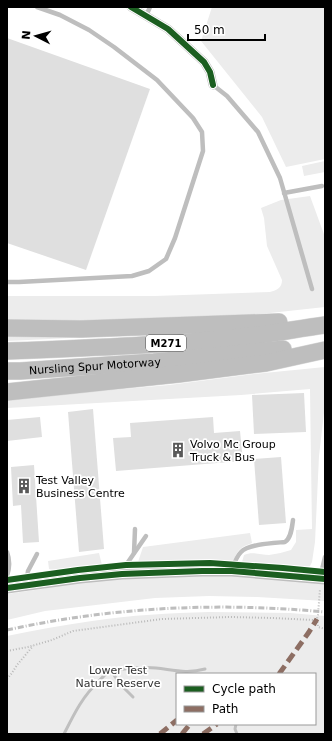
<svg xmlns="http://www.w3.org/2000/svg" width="332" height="741" font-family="'DejaVu Sans',sans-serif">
<rect width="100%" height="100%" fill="#fff"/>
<!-- green -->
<g fill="#ececec" fill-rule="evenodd">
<path d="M 212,7 L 325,7 L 325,159 L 286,167 L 262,117 L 201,41 Z"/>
<path d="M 325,161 L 325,172 L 304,176 L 302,166 Z"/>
<path d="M 310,196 L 325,237 L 325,307 L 270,313 L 223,317 L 7,323 L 7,296 L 155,296 L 270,292 C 277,290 282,288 282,280 L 267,246 L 264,218 L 261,208 L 281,200 Z"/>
<path d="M 7,335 L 93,336 L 70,338 L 7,341 Z"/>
<path d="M 325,367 L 325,404 L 319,456 L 315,542 L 312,562 L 310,566 L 306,567 L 242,562 L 244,555 C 252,551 261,555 269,555 C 277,554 284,552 291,550 L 296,542 L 296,530 L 312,529 L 310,389 L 241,395 L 7,408 L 7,399 L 169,385 L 254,374 Z"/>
<path d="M 250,533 L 252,543 C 239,548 239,549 233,561 L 138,562 L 143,547 Z"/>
<path d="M 99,553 L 102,565 C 89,567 60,572 49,569 L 48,561 Z"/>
<path d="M 227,575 L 325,584 L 325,601 L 257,597 L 209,596 L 155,598 L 45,611 L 7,620 L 7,594 L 42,589 L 80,581 Z"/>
<path d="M 209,612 L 290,613 L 325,616 L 325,734 L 7,734 L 7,636 C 35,630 64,625 92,621 C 131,615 170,613 209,612 ZM 177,674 L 315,674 L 315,724 L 177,724 Z"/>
</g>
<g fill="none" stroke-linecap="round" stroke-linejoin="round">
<!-- stream -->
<g stroke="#bfbfbf" stroke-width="3">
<path d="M 112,672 L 120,684 L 133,697"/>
<path d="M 236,724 L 235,729 L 237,734"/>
<path d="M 64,734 C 74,714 82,697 99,681 C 102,678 105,674 108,673 C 119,668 144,667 156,668 C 174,670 187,674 205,669"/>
</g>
</g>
<!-- building -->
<g fill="#dfdfdf">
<path d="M 7,38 L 150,89 L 86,270 L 7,243 Z"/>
<path d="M 304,393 L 306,432 L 254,434 L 252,395 Z"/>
<path d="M 93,409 L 104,549 L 79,552 L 68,412 Z"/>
<path d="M 40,417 L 42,437 L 7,441 L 7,420 Z"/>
<path d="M 213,417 L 214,433 L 240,431 L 243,461 L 116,471 L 113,438 L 131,437 L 130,423 Z"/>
<path d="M 281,457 L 286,523 L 259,525 L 254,459 Z"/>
<path d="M 34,465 L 39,542 L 23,543 L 21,505 L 13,506 L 11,467 Z"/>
</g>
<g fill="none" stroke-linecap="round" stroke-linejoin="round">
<defs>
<g id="motorway">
<path d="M 7,328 L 81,329 L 279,322"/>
<path d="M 7,351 C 91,348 175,345 259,335 C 281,332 303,328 325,325"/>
<path id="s1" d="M 7,371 L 20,371 L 154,362 L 283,349"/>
<path d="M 7,392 L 179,374 L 266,363 L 325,350"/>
</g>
</defs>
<!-- motorway casing -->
<use href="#motorway" stroke="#dbdbdb" stroke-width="18"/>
<!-- path -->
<g stroke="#b9b9b9" stroke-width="2" stroke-dasharray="1 2" stroke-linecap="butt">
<path d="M 317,619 L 318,627 L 325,629"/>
<path d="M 7,651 L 28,647 L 52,640 L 73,631 L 162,619 L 230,617 L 273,618 L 313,620 L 317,619 L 318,615 L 320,589"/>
<path d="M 7,679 L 12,673 L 17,665 L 33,646"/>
</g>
<!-- service -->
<g stroke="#bebebe" stroke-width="4.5">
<path d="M 146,16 L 150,7"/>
<path d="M 213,85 L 227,96 L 258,132 L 280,178 L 312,289"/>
<path d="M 284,193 L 322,186"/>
<path d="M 7,282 L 19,282 L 132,276 L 149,271 L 166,259 L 175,238 L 203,151 L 202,132 L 193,118 L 157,80 L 114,47 L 89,30 L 60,15 L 37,7"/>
<path d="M 7,552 C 10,560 10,567 7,576"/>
<path d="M 134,553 L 135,529"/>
<path d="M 232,570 C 234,564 236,557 241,552 C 248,544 274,543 285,542 C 291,538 292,528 293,520"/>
<path d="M 122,574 L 126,565 L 146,536"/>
<path d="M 320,578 L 325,557"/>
<path d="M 26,584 L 28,571 L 37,554"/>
</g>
<!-- minor -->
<path stroke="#bebebe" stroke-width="9" d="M 131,7 L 168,29 L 204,62 L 210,72 L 213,85"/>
<!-- tertiary -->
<path stroke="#bebebe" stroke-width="11" d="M 7,588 L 80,578 L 122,574 L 202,571 L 232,571 L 325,579"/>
<!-- motorway -->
<use href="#motorway" stroke="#bebebe" stroke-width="17"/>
<!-- rail -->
<path stroke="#bebebe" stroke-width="3" stroke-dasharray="6 2 1 2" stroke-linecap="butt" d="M 7,630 C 112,607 218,602 325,612"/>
<!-- quiet -->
<g stroke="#8d6e63" stroke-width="5" stroke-dasharray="10 5" stroke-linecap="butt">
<path d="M 279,674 L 309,632 L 317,619"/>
<path d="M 160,734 L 177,720"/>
<path d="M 182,734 L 190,724"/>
<path d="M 203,734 L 217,724"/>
</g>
<defs>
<g id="cycleway">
<path d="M 131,7 L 168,29 L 204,62 L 210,72 L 213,85"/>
<path d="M 7,580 L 78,570 L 126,565 L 210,563 L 283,568 L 325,572"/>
<path d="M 7,588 L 80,578 L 122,574 L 202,571 L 232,571 L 325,579"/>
</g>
</defs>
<!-- cycleway casing -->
<use href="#cycleway" stroke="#fff" stroke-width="8"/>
<!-- cycleway -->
<use href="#cycleway" stroke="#1b5e20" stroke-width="6"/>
</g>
<!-- icons -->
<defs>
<symbol id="building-bare" viewBox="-9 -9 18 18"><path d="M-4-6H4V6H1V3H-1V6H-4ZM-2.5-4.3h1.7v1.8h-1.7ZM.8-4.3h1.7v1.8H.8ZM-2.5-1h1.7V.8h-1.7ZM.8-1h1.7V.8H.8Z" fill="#595959" stroke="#fff" stroke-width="2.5" paint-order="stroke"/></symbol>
</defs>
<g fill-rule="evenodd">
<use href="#building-bare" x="167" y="439" width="22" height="22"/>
<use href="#building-bare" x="13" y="475" width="22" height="22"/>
</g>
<g text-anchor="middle" stroke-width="3.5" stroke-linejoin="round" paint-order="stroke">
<!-- shield labels -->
<rect fill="#fff" stroke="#4c4c4c" stroke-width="1" x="146" y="335" width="40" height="16" rx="3"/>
<g font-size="10" font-weight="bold" fill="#000">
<text x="166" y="347">M271</text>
</g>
<!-- street labels -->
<g font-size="11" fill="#000" stroke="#fff">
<text dy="4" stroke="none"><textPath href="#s1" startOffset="88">Nursling Spur Motorway</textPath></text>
</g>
<!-- poi labels -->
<g font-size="11" fill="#000" stroke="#fff" text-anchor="start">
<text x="190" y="448">Volvo Mc Group<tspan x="190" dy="13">Truck &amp; Bus</tspan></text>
<text x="36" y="484">Test Valley<tspan x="36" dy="13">Business Centre</tspan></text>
</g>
<!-- park labels -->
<g font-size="11" fill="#333" stroke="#fff">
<text x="118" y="674">Lower Test<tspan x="118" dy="13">Nature Reserve</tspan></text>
</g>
</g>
<!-- border -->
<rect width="332" height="741" fill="none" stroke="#000000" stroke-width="16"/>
<!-- legend -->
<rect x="176" y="673" width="140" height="52" fill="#ffffff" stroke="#999999"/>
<rect x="184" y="686" width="20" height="6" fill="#1b5e20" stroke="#999999"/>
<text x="212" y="693" font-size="12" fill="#000000">Cycle path</text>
<rect x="184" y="706" width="20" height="6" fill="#8d6e63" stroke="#999999"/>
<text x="212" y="713" font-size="12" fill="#000000">Path</text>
<!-- north arrow -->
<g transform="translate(36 36) rotate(276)" stroke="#ffffff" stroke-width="3" paint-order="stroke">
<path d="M0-3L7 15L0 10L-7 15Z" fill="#000000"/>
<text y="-6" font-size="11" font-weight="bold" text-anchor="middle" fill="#000000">N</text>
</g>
<!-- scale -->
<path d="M188 34v6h77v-6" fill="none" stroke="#000000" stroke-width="2"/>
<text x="194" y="34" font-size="12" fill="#000000" stroke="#ffffff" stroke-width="3" paint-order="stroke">50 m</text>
</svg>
